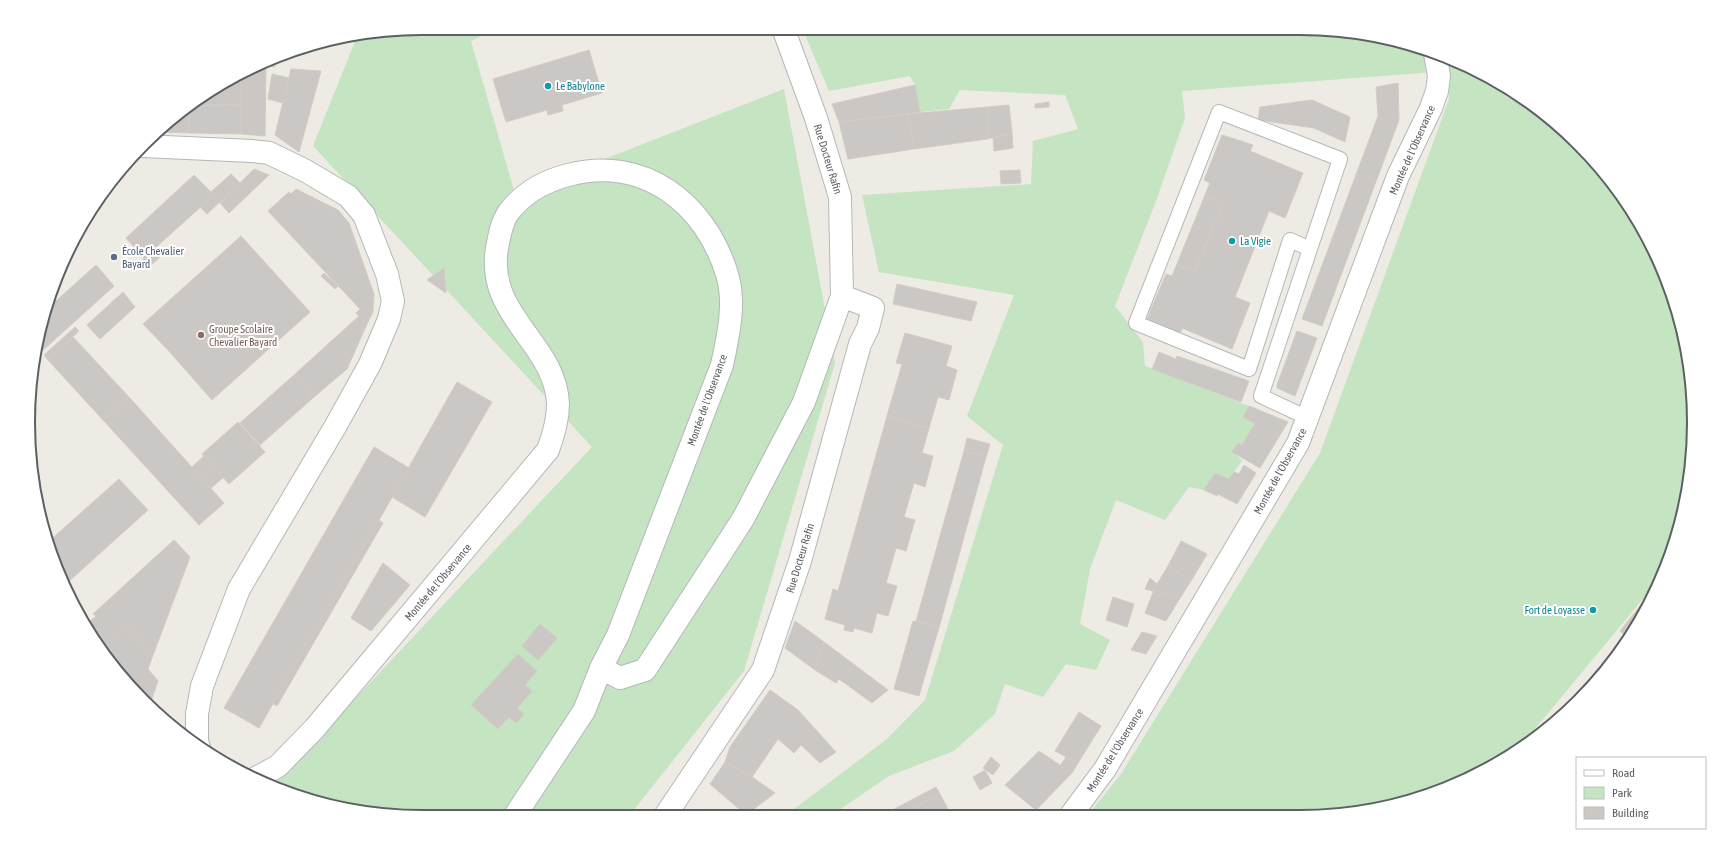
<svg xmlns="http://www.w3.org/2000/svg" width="1722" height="845" font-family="'Asap Condensed',sans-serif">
<rect width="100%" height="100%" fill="#eeebe4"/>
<!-- green -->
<g fill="#c5e4c2">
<path d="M 423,28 L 499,28 L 471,41 L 515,194 L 784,89 L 835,363 L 744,671 L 629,816 L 422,817 L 345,809 L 272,787 L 592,447 L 313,146 L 358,34 Z"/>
<path d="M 828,28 L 1300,28 L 1377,36 L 1451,58 L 1519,95 L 1579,144 L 1628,204 L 1664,272 L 1686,346 L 1694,423 L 1686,500 L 1665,572 L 1520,747 L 1451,787 L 1351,814 L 1088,815 L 1121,774 L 1320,453 L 1449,99 L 1449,71 L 1182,91 L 1185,118 L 1156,201 L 1115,306 L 1143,342 L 1145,366 L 1249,406 L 1243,417 L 1255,424 L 1242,445 L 1238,443 L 1233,452 L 1242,461 L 1229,479 L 1215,473 L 1204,490 L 1189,487 L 1165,520 L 1116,500 L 1090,569 L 1080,624 L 1110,640 L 1096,670 L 1066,664 L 1043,697 L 1005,684 L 995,714 L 954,751 L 889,776 L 832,815 L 792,816 L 790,812 L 887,739 L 925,700 L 1003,445 L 967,416 L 1014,295 L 879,272 L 862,195 L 1031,184 L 1033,141 L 1078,129 L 1065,95 L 960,90 L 949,109 L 920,112 L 915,85 L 910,76 L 829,91 L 805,35 Z"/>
</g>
<!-- building -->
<g fill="#cbc7c4" stroke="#d2ccc3">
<path d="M 803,28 L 828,28 L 805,35 Z"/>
<path d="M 589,50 L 602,93 L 562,105 L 563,111 L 548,115 L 547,110 L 506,122 L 493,79 Z"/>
<path d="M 275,58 L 275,67 L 260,65 Z"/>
<path d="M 260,65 L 266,66 L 265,136 L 241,134 L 240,75 Z"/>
<path d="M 291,69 L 321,71 L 299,152 L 275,135 Z"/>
<path d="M 272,74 L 289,78 L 283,103 L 268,99 Z"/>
<path d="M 238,75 L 240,75 L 241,104 L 188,106 L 225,81 Z"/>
<path d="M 1398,83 L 1399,120 L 1322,326 L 1302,319 L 1378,116 L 1376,87 Z"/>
<path d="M 915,85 L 920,112 L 839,122 L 832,104 Z"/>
<path d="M 1312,100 L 1350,117 L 1345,142 L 1314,128 L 1258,120 L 1260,107 Z"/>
<path d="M 1049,102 L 1049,107 L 1035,108 L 1035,104 Z"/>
<path d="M 241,104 L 241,134 L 189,133 L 189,106 Z"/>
<path d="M 1009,105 L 1012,133 L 987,139 L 988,107 Z"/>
<path d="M 188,106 L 189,106 L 189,133 L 158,132 Z"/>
<path d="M 988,107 L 987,139 L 914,149 L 908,114 Z"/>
<path d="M 908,114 L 914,149 L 848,159 L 839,122 Z"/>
<path d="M 1012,133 L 1013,148 L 994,151 L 993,138 Z"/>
<path d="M 1222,135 L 1253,145 L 1250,151 L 1303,173 L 1285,218 L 1269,211 L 1235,297 L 1250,303 L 1232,349 L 1182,328 L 1181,332 L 1178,331 L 1177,333 L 1159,326 L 1160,324 L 1147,319 L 1166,274 L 1172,276 L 1177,264 L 1195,271 L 1223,203 L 1205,195 L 1210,183 L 1204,180 Z"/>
<path d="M 254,169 L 269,175 L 229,213 L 220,203 Z"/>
<path d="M 1020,170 L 1021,183 L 1001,184 L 1000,171 Z"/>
<path d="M 231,174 L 240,183 L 207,214 L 200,207 L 214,195 L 211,192 Z"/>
<path d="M 194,175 L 214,195 L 144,258 L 126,238 Z"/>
<path d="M 296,189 L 338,210 L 349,223 L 374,294 L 373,312 L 367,324 L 356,313 L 360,309 L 268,211 L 289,192 L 291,194 Z"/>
<path d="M 1205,195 L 1223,203 L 1195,271 L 1177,264 Z"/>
<path d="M 241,236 L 310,312 L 212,400 L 167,349 L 143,324 Z"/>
<path d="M 154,249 L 160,257 L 146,270 L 139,263 Z"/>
<path d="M 96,265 L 114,286 L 41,352 L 36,345 L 46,310 Z"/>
<path d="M 444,268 L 446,293 L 427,280 Z"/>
<path d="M 324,273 L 338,286 L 335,289 L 321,276 Z"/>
<path d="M 897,284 L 977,302 L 971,321 L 893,304 Z"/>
<path d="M 123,292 L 135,307 L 100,339 L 87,325 Z"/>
<path d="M 359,316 L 367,324 L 347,369 L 314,397 L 294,375 Z"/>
<path d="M 75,327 L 79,331 L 48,360 L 44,355 Z"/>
<path d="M 1297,331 L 1317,338 L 1295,396 L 1277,388 L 1277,385 Z"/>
<path d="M 905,333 L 952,346 L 946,366 L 957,370 L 949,400 L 938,397 L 929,428 L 887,416 L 902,364 L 896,363 Z"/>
<path d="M 73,337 L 129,397 L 103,420 L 48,360 Z"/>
<path d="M 1159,352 L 1176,359 L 1177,356 L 1249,381 L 1241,402 L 1152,369 Z"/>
<path d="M 294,375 L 314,397 L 260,445 L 240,423 Z"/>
<path d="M 457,382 L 492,402 L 425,517 L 392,497 Z"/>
<path d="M 129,397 L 224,503 L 199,525 L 103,420 Z"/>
<path d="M 1249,406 L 1288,422 L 1260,468 L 1232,452 L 1238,443 L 1242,445 L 1255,424 L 1243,417 Z"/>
<path d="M 887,416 L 929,428 L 922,453 L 933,456 L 925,487 L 914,483 L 904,517 L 915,520 L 906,551 L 896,548 L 886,583 L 897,586 L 888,616 L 877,613 L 872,633 L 854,628 L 853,632 L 844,630 L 845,625 L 825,619 L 833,589 L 838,591 Z"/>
<path d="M 238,422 L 265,452 L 229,484 L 202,454 Z"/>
<path d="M 967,438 L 990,444 L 986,457 L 964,451 Z"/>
<path d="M 374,447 L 409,468 L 259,728 L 224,708 Z"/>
<path d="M 964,451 L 986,457 L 940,624 L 935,622 L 933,626 L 916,621 Z"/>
<path d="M 204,456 L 224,477 L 211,488 L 192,467 Z"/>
<path d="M 1244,465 L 1256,473 L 1237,504 L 1218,494 L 1217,496 L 1204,490 L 1215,473 L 1229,479 L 1234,472 L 1239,474 Z"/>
<path d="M 119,479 L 148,510 L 67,583 L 59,574 L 47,543 Z"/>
<path d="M 378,520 L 383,523 L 277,706 L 272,703 Z"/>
<path d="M 174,540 L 190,557 L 153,655 L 128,627 L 102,651 L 86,625 L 96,616 L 93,614 Z"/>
<path d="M 1181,541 L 1207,554 L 1191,581 L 1168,566 Z"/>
<path d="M 383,563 L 410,585 L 371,631 L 351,618 Z"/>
<path d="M 1168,566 L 1191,581 L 1180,598 L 1145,589 L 1150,578 L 1157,584 Z"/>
<path d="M 1657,585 L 1627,637 L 1620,631 Z"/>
<path d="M 1154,590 L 1180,598 L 1166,621 L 1145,613 Z"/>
<path d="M 1113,597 L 1134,604 L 1127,627 L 1106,620 Z"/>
<path d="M 795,621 L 824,642 L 815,670 L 785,648 Z"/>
<path d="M 913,621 L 933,626 L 935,622 L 940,624 L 919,696 L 894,689 Z"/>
<path d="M 540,624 L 557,638 L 538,660 L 522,646 Z"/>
<path d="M 128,627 L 153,655 L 148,669 L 158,681 L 151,701 L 147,698 L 143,701 L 109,662 L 102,651 Z"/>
<path d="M 1142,632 L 1157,636 L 1146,654 L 1131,650 Z"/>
<path d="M 824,642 L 888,690 L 872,703 L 839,679 L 836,683 L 815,670 Z"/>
<path d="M 518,654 L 537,671 L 525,685 L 532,691 L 517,708 L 524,714 L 516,723 L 509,717 L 498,729 L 471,705 Z"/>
<path d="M 770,690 L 798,710 L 836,752 L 820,763 L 801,745 L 794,753 L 778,739 L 752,777 L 725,762 L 730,747 Z"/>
<path d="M 147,698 L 151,701 L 149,703 L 156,711 L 143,701 Z"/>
<path d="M 1079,712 L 1101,726 L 1078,763 L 1055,751 Z"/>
<path d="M 1039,751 L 1072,773 L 1036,810 L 1005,785 Z"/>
<path d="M 991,757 L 1000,765 L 993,775 L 983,768 Z"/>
<path d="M 1066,757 L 1078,763 L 1072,773 L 1060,766 Z"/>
<path d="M 725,762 L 752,777 L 775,793 L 746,815 L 710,784 Z"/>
<path d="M 985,770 L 992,783 L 980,790 L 973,777 Z"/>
<path d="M 936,787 L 940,794 L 899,815 L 883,815 Z"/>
<path d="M 940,794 L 951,815 L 899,815 Z"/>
</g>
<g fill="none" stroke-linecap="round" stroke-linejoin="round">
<defs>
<path id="service" d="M 1308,418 L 1261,396 L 1340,159 L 1219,112 L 1136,323 L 1249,369 L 1290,240 L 1310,249"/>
<g id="minor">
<path d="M 143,146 L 252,151 L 269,153 L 306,171 L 348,196 L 364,215 L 387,274 L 393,301 L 389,319 L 370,364 L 335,427 L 239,589 L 202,686 L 197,714 L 197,742 L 199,747"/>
<path d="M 601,668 L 620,678 L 645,670 L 743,519 L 804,402 L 842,296 L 840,197 L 816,118 L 783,28"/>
<path d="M 256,778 L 278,766 L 315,728 L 548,450 C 554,434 558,420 558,404 C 556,342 482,315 498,243 C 500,233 502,222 508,213 C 523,193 545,181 568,175 C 644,155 705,203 727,274 C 736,304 728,336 722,365 L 618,635 L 601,668 L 584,711 L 514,817"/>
<path d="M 665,816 L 763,670 L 800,561 L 860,344 L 868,328 L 873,308 L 842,296"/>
</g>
<path id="tertiary" d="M 1071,815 L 1105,769 L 1298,443 L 1398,176 L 1431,108 L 1437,91 L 1439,76 L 1435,53"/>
</defs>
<!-- service casing -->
<use href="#service" stroke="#b4b7ba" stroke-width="16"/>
<!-- minor casing -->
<use href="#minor" stroke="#b4b7ba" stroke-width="24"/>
<!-- tertiary casing -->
<use href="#tertiary" stroke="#b4b7ba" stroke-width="24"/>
<!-- service -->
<use href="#service" stroke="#fff" stroke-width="14"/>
<!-- minor -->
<use href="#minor" stroke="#fff" stroke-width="22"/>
<!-- tertiary -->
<use href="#tertiary" stroke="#fff" stroke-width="22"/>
</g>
<!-- markers -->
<g fill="#0f9aa8" stroke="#fff" stroke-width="1.5">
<circle cx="548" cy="86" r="4"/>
<circle cx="1232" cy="241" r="4"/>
<circle cx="1593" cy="610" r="4"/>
</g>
<circle fill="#5c6f8a" stroke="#fff" stroke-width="1.5" cx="114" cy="257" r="4"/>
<circle fill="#8d6e63" stroke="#fff" stroke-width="1.5" cx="201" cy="335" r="4"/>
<g text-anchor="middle" stroke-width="4" stroke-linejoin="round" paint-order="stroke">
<!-- culture labels -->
<g font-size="11" fill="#0d838f" stroke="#fff" text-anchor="start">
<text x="556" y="90">Le Babylone</text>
<text x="1240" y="245">La Vigie</text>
<text x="1585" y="614" text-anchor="end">Fort de Loyasse</text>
</g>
<!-- street labels -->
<g font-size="11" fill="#5c6064" stroke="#fff">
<text transform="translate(1412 150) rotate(-66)" y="4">Montée de l'Observance</text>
<text transform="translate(828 159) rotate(73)" y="4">Rue Docteur Rafin</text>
<text transform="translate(707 400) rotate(-70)" y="4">Montée de l'Observance</text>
<text transform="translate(1280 471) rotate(-61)" y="4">Montée de l'Observance</text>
<text transform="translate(800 558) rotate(-73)" y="4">Rue Docteur Rafin</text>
<text transform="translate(438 582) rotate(-50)" y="4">Montée de l'Observance</text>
<text transform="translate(1115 750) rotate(-58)" y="4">Montée de l'Observance</text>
</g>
<!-- service labels -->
<g font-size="11" fill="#4e5e75" stroke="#fff" text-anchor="start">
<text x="122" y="255">École Chevalier<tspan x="122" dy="13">Bayard</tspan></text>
</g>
<!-- education labels -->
<g font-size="11" fill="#785e54" stroke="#fff" text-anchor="start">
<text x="209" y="333">Groupe Scolaire<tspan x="209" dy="13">Chevalier Bayard</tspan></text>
</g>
</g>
<!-- crop -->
<path d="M0 0H1722V845H0ZM422 35H1300A387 387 0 0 1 1687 422V423A387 387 0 0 1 1300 810H422A387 387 0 0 1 35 423V422A387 387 0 0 1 422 35Z" fill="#fff" fill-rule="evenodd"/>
<path fill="none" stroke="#5c6064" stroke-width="2" d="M422 35H1300A387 387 0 0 1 1687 422V423A387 387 0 0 1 1300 810H422A387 387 0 0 1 35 423V422A387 387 0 0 1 422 35Z"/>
<!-- legend -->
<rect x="1576" y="757" width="130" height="72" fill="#ffffff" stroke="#bebfc1"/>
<rect x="1584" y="770" width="20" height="6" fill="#ffffff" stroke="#bebfc1"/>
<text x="1612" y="777" font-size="12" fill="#5c6064">Road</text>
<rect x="1584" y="787" width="20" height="12" fill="#c5e4c2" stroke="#bebfc1"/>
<text x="1612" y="797" font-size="12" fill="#5c6064">Park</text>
<rect x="1584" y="807" width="20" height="12" fill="#cbc7c4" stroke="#bebfc1"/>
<text x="1612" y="817" font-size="12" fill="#5c6064">Building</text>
</svg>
